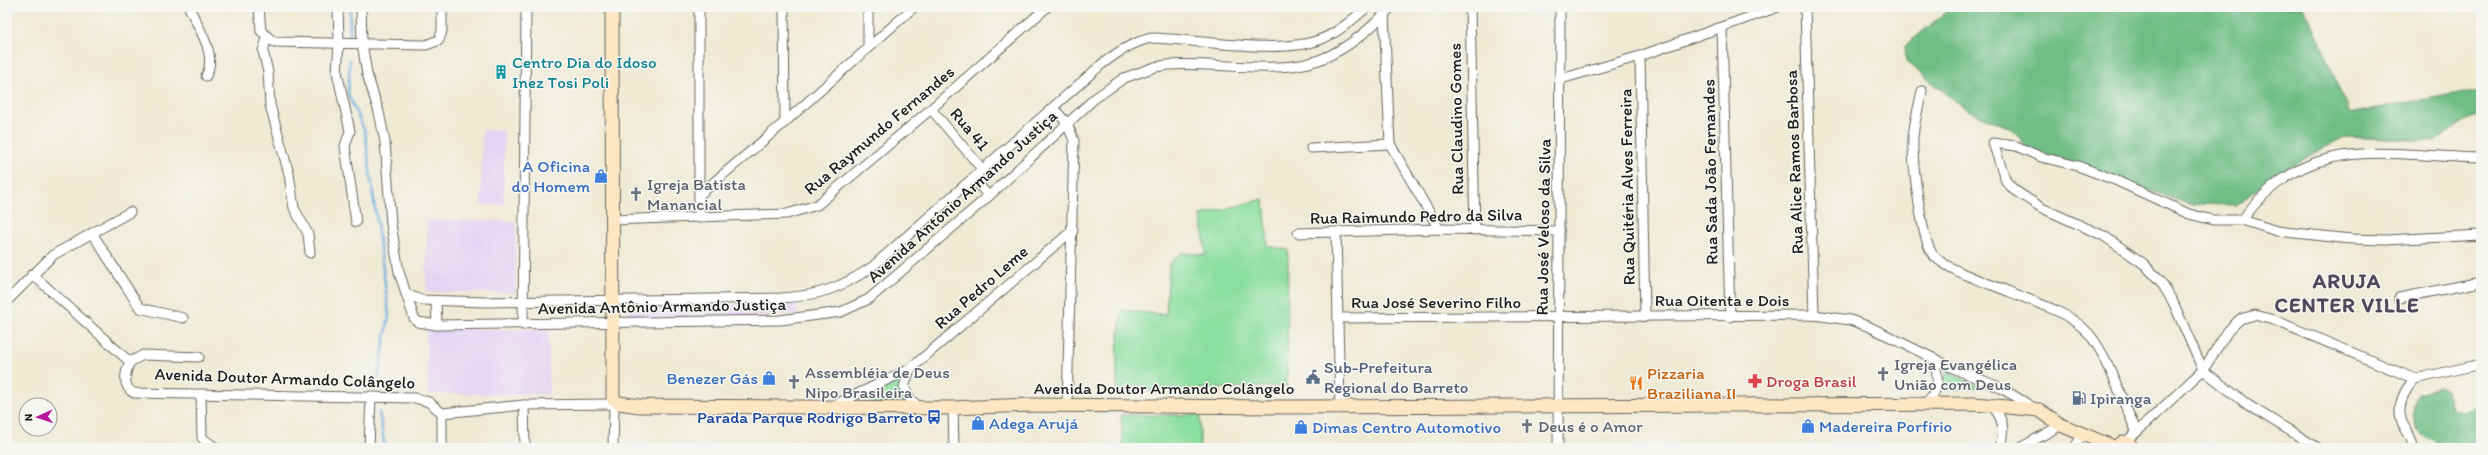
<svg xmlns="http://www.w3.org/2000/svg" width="2488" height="455" font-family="Itim,sans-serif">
<rect width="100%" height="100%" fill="#f6f6f2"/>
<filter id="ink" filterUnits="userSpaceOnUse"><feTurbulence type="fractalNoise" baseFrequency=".025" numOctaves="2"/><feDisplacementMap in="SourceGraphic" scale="8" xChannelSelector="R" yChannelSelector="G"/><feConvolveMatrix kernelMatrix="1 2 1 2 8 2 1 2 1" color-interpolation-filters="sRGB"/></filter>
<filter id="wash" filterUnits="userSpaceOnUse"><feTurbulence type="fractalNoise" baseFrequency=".012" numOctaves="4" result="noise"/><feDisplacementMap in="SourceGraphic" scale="16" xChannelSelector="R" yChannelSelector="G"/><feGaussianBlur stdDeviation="0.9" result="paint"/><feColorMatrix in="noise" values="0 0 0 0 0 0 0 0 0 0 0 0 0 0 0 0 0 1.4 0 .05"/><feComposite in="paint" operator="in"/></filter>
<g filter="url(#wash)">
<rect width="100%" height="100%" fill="#efead4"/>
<!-- built -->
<g fill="#e4d3f2">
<path d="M 482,130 L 504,130 L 504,205 L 481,205 Z"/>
<path d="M 427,220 L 516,221 L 515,293 L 426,292 Z"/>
<path d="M 795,301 L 798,314 L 627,320 L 627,309 Z"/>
<path d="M 426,329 L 549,329 L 549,394 L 428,394 Z"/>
</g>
<!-- green -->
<g fill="#8bde9f" stroke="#547d5e">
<path d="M 1264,199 L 1268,246 L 1288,250 L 1287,386 L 1117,392 L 1117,352 L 1122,310 L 1166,315 L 1169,264 L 1181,253 L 1206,255 L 1201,215 Z"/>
<path d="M 1947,372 L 1982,387 L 1946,390 L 1943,382 Z"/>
<path d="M 901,378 L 908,402 L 871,404 L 870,394 Z"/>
<path d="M 1121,415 L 1200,415 L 1200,448 L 1123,448 Z"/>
</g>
<!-- forest -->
<g fill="#70bd86" stroke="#466c51">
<path d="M 1952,7 L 2303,7 L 2315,29 L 2349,113 L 2465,92 L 2481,95 L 2481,111 L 2434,141 L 2344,137 L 2303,159 L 2235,205 L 2189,204 L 2027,148 L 2013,129 L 1967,110 L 1906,62 L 1905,46 Z"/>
<path d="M 2440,387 L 2447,390 L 2451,409 L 2464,411 L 2480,405 L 2481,448 L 2435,448 L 2437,443 C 2431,440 2425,437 2420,433 C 2411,424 2412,402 2418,393 Z"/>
</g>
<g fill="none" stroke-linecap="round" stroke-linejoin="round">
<!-- stream -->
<g stroke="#68aadc" stroke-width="2.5">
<path d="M 350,7 L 350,34"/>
<path d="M 350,60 L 348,94 L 365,132 L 389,315 L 378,379"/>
<path d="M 379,412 L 385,448"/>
</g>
</g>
</g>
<g filter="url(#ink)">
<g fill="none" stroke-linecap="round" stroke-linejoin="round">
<defs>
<g id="street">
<path d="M 189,7 C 198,28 218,54 206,76"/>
<path d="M 259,7 L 261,31 L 274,42 L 426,45 L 439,40 L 442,31 L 442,7"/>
<path d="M 338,7 L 339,43 L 337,72 L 350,131 L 345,146 L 356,222"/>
<path d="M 361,7 L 362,43 L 367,74 L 379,112 L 385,142 L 391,224 L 399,272 L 414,318 L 418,322 L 437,325 L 780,320 L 841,312 L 869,299 L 989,196 L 1094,99 L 1124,78 L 1155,67 L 1168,65 C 1210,62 1270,73 1309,63 C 1340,55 1369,31 1391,7"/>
<path d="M 699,7 L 699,218"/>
<path d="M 784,7 L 785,122"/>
<path d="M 868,7 L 868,46"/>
<path d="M 1470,7 L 1475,230"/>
<path d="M 1805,7 L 1814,315"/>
<path d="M 1384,14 L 1390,144 L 1439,229"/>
<path d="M 1722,27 L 1730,317"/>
<path d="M 267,38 L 263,51 L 268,72 L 270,105 L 289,174 L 294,208 L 308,234 L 310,253"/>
<path d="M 1640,56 L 1645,317"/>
<path d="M 1561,79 L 1640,56 L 1778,7"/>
<path d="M 1922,91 C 1919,106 1914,122 1913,138 C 1912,158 1921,243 1934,256 C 1951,272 1988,283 2010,292 C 2034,302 2063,310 2083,328 C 2106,347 2122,403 2137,432"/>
<path d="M 1053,108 L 1067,123 L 1074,141 L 1067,406"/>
<path d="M 931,109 L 983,170"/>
<path d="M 1311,148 L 1390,144"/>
<path d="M 973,179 L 989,196"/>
<path d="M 699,195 L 785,122 L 914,7"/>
<path d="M 611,220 L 787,214 L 817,205 L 931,109 L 1047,7"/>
<path d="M 2242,220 C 2307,131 2386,156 2481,158"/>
<path d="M 92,233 L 140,308 L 183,318"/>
<path d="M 1298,233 L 1439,229 L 1559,231"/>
<path d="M 1336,233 L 1340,407"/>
<path d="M 32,274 L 130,362 L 143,355 L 199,357"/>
<path d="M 406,294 L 421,300 L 486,302 L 781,298 C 818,296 841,288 872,267 L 1102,64 C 1118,52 1131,43 1151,38 C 1197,39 1279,55 1319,40 C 1338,33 1352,20 1367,7"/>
<path d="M 2399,298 L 2481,282"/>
<path d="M 7,301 L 53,255 L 130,212"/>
<path d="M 436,301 L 437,325"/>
<path d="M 1338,318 L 1814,315 L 1850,320 L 1870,327 L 1953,368 L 2001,388 L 2036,409"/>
<path d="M 523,325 L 526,7"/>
<path d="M 130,362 C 125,372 122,387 134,393 L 415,398 L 429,402 L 442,413 L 524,405 L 610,404"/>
<path d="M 910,369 L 904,387 L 911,400 L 918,406"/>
<path d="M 201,394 L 202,438 L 216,448"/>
<path d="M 1924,404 C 1941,391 1939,376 1933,358"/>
<path d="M 524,405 L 525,448"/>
<path d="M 834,405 L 910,369 L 1073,230"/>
<path d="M 1992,406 C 2005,420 2004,430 2000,448"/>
<path d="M 953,408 L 954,448"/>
<path d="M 442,413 L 442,448"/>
<path d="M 2126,442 L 2203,370 L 2228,331 L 2240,319 L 2255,315 L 2274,320 L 2415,379"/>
<path d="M 369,448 L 371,396"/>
<path d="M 613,448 L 614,408"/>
<path d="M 1558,448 L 1560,7"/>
<path d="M 2020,448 L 2061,425"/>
<path d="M 2075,448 L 2082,434"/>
<path d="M 2318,448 L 2248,405 L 2203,370 L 2173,302 L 2161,282 L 2144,264 L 2104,236 L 2042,208 L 2014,190 L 2006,181 L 1993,143 L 2016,146 L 2041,157 L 2078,166 L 2115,180 L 2189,214 L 2213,220 L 2242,220 L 2277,231 L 2351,239 L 2386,240 L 2481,235"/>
<path d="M 2413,448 C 2413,436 2404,430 2401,419 C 2397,404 2405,389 2415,379 L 2481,364"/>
</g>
<g id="secondary">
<path d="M 612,7 L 613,399"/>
<path d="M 619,403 L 639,406 L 953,408 L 1032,405 L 1286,407 L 1975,404 L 2039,410 L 2061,425 L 2116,448"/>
<path d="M 2116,448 L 2123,442 L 2128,443 L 2132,448"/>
</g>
</defs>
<!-- street casing -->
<use href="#street" stroke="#66645c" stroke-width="11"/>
<!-- secondary casing -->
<use href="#secondary" stroke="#66645c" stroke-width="15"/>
<!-- street -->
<use href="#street" stroke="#fff" stroke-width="9"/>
<!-- secondary -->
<use href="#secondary" stroke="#fce6c4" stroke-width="13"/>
</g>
</g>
<!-- icons -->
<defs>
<symbol id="building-bare" viewBox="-9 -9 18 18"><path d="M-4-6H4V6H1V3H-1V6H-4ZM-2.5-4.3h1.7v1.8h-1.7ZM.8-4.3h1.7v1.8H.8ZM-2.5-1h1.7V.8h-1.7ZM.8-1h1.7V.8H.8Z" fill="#0f9aa8" stroke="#f6f6f2" stroke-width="2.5" paint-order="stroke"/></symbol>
<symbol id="shop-bare" viewBox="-9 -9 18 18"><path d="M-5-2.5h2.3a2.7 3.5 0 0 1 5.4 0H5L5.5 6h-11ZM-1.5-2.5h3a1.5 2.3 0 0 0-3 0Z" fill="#3f7fe0" stroke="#f6f6f2" stroke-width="2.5" paint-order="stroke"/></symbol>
<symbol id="church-bare" viewBox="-9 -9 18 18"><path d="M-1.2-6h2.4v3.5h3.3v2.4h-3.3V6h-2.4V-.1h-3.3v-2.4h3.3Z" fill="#6b7280" stroke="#f6f6f2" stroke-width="2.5" paint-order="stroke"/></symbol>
<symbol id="civic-bare" viewBox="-9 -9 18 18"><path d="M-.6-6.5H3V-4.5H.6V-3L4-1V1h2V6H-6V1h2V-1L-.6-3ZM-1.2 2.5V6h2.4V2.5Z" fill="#5c6f8a" stroke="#f6f6f2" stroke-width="2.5" paint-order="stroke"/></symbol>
<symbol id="pharmacy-bare" viewBox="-9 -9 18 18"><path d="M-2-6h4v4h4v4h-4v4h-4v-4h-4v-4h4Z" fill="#e0444e" stroke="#f6f6f2" stroke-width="2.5" paint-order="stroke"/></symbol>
<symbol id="restaurant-bare" viewBox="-9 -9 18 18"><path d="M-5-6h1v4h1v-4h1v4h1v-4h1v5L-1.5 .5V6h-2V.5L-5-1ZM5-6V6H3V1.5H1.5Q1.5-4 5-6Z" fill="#e8710a" stroke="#f6f6f2" stroke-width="2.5" paint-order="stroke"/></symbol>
<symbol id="fuel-bare" viewBox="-9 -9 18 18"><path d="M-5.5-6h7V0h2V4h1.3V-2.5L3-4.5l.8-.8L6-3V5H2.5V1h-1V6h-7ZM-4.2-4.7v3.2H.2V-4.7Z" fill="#5c6f8a" stroke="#f6f6f2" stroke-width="2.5" paint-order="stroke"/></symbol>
<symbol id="bus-bare" viewBox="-9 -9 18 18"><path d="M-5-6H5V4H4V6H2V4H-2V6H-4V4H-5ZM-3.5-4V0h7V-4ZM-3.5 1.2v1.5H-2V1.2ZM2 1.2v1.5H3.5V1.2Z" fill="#1a4fb4" stroke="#f6f6f2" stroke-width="2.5" paint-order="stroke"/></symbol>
</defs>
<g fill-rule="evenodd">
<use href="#building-bare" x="491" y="62" width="20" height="20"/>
<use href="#shop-bare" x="591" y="166" width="20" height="20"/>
<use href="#church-bare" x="626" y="184" width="20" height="20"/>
<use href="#church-bare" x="1873" y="364" width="20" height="20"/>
<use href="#civic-bare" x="1303" y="367" width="20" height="20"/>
<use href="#shop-bare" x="759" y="368" width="20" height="20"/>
<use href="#pharmacy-bare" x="1745" y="371" width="20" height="20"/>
<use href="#church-bare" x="784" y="372" width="20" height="20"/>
<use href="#restaurant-bare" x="1626" y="373" width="20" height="20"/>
<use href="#fuel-bare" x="2069" y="388" width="20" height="20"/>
<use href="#bus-bare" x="924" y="407" width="20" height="20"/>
<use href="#shop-bare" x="968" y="413" width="20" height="20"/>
<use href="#church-bare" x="1517" y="416" width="20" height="20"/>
<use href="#shop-bare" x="1798" y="416" width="20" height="20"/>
<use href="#shop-bare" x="1291" y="417" width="20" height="20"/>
</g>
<g text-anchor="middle" stroke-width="3" stroke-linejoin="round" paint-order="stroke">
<!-- culture labels -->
<g font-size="17" fill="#0d838f" stroke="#f6f6f2" text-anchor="start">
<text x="512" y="68">Centro Dia do Idoso<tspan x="512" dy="20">Inez Tosi Poli</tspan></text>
</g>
<!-- street labels -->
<g font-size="17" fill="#1c1c1c" stroke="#f6f6f2">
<text transform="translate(1456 119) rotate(-91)" y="6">Rua Claudino Gomes</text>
<text transform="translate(970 129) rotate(50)" y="6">Rua 41</text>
<text transform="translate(879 130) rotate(-40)" y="6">Rua Raymundo Fernandes</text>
<text transform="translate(1794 162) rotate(-92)" y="6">Rua Alice Ramos Barbosa</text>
<text transform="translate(1710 172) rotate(-91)" y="6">Rua Sada João Fernandes</text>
<text transform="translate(1627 187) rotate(-91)" y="6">Rua Quitéria Alves Ferreira</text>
<text transform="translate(962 196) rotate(-42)" y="6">Avenida Antônio Armando Justiça</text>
<text transform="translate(1416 216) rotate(-1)" y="6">Rua Raimundo Pedro da Silva</text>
<text transform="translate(1543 227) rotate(-89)" y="6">Rua José Veloso da Silva</text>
<text transform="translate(981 287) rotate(-41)" y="6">Rua Pedro Leme</text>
<text x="1722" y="306">Rua Oitenta e Dois</text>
<text x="1436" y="308">Rua José Severino Filho</text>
<text transform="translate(662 306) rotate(-1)" y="6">Avenida Antônio Armando Justiça</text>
<text transform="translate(285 378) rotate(2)" y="6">Avenida Doutor Armando Colângelo</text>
<text x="1164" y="394">Avenida Doutor Armando Colângelo</text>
</g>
<!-- shop labels -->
<g font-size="17" fill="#366cbe" stroke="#f6f6f2" text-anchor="start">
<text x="590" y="172" text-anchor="end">A Oficina<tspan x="590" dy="20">do Homem</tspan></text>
<text x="758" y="384" text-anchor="end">Benezer Gás</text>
<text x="989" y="429">Adega Arujá</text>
<text x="1819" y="432">Madereira Porfírio</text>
<text x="1312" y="433">Dimas Centro Automotivo</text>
</g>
<!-- worship labels -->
<g font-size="17" fill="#5b616d" stroke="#f6f6f2" text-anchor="start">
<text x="647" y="190">Igreja Batista<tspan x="647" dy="20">Manancial</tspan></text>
<text x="1894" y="370">Igreja Evangélica<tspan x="1894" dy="20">União com Deus</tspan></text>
<text x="805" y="378">Assembléia de Deus<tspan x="805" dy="20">Nipo Brasileira</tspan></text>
<text x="1538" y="432">Deus é o Amor</text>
</g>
<!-- service labels -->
<g font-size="17" fill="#4e5e75" stroke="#f6f6f2" text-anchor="start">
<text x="1324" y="373">Sub-Prefeitura<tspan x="1324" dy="20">Regional do Barreto</tspan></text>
<text x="2090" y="404">Ipiranga</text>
</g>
<!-- food labels -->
<g font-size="17" fill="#c56008" stroke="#f6f6f2" text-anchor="start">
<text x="1647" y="379">Pizzaria<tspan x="1647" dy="20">Braziliana II</tspan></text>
</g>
<!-- health labels -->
<g font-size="17" fill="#be3a42" stroke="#f6f6f2" text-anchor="start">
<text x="1766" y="387">Droga Brasil</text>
</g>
<!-- transit labels -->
<g font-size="17" fill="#164399" stroke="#f6f6f2" text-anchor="end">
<text x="923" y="423">Parada Parque Rodrigo Barreto</text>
</g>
<!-- district labels -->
<g font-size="21" font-weight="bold" letter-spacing="1" fill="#54485d" stroke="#f6f6f2">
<text x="2347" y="288">ARUJA<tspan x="2347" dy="24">CENTER VILLE</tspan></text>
</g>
</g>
<!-- margin -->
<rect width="2488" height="455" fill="none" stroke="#f6f6f2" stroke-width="24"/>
<!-- north arrow -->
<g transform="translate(38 417) rotate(267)"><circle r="19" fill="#f6f6f2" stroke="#9f9f9c"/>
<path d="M0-3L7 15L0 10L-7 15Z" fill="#b5179e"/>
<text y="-6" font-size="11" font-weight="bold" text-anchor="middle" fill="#1c1c1c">N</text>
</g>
</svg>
